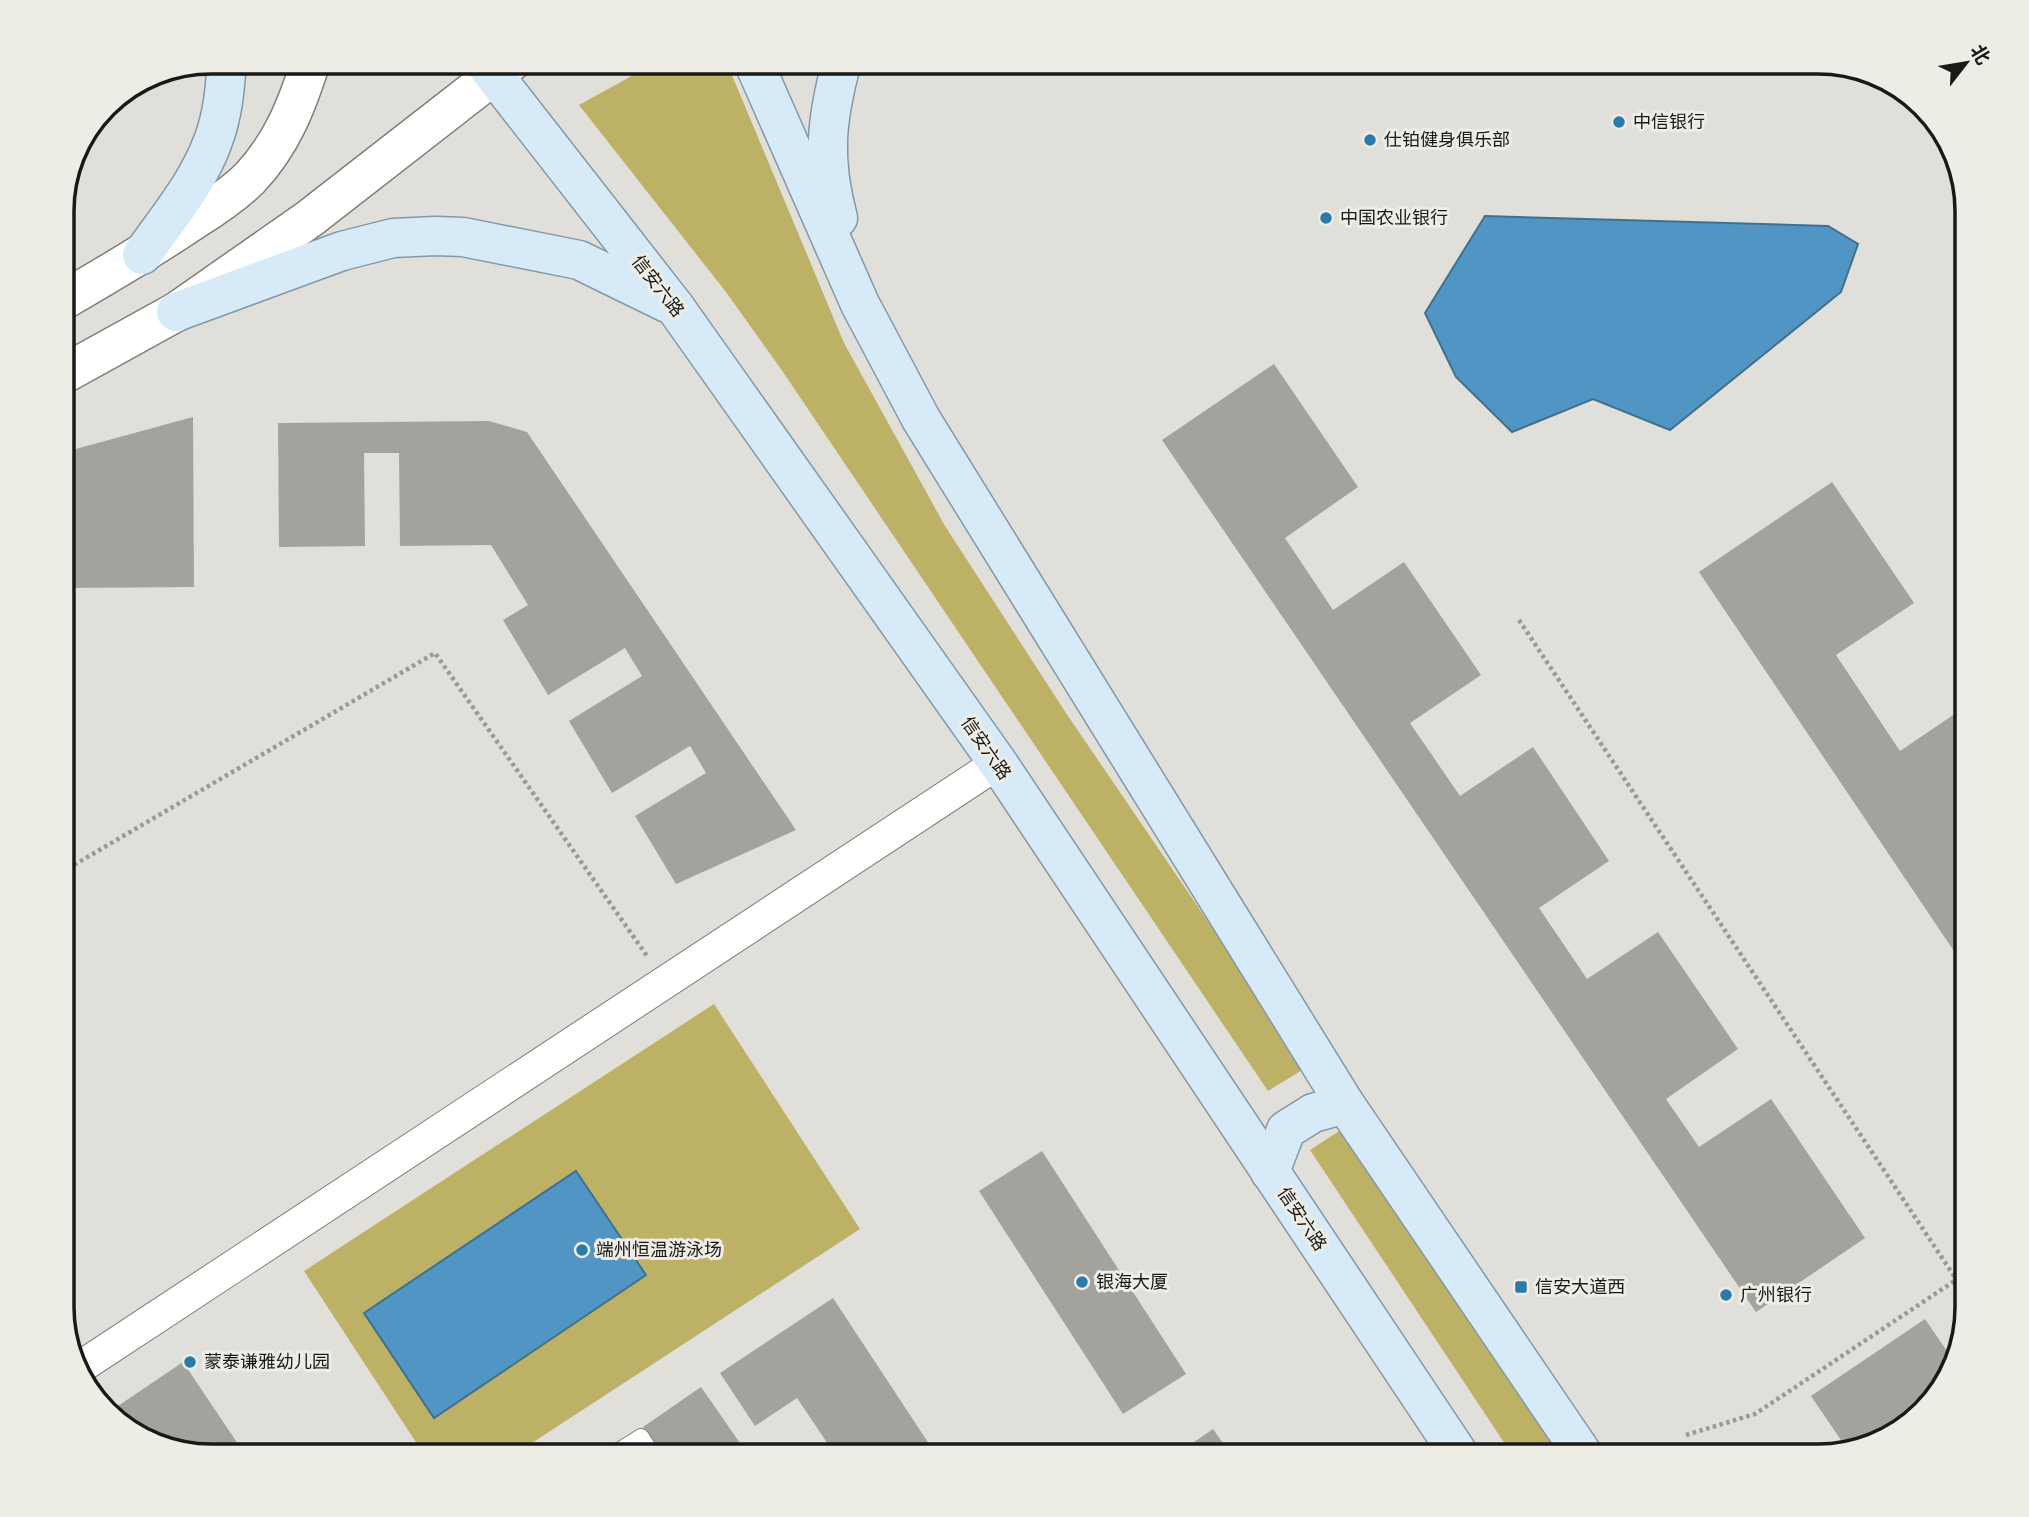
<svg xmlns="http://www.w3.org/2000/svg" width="2029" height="1517" font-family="Ubuntu,'Noto Sans SC',sans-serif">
<rect width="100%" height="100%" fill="#e0dfd9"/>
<!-- green -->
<g fill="#bcb165">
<path d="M 659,61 L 726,61 L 844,343 L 945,526 L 1066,713 L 1307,1067 L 1268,1091 L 783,372 L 726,292 L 579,105 Z"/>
<path d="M 714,1004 L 860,1229 L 512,1456 L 425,1456 L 304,1271 Z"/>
<path d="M 1347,1126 L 1563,1456 L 1513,1456 L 1310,1150 Z"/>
</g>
<!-- water -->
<g fill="#5095c3" stroke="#40708f" stroke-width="2">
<path d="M 1485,216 L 1828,226 L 1858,244 L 1841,292 L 1670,430 L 1593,399 L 1512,432 L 1456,377 L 1425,313 Z"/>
<path d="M 576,1171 L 646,1275 L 434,1418 L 364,1313 Z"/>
</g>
<!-- building -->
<g fill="#a3a29c">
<path d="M 1274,364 L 1358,487 L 1285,538 L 1333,610 L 1404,562 L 1481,675 L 1410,723 L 1460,796 L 1533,747 L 1609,861 L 1539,908 L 1587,979 L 1658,932 L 1738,1049 L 1666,1099 L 1699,1147 L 1771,1099 L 1865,1238 L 1756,1312 L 1162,440 Z"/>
<path d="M 193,417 L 194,587 L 62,588 L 62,455 L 72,450 Z"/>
<path d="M 489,421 L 527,432 L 796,830 L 676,884 L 635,816 L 706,773 L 690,746 L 612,793 L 569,721 L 642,676 L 625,648 L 548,695 L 503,620 L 528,605 L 491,545 L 400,546 L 399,453 L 364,453 L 365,546 L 279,547 L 278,423 Z"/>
<path d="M 1832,482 L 1914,603 L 1836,655 L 1900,751 L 1968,705 L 1968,972 L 1699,572 Z"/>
<path d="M 1042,1151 L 1186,1374 L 1123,1414 L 979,1191 Z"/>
<path d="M 833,1298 L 937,1456 L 836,1456 L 797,1398 L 755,1426 L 720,1373 Z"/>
<path d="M 1925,1319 L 1951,1357 L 1937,1398 L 1884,1441 L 1847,1449 L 1811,1396 Z"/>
<path d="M 183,1362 L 246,1456 L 210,1456 L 119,1425 L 109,1412 Z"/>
<path d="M 701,1387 L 749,1456 L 662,1456 L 643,1427 Z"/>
<path d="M 1213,1429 L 1232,1456 L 1174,1456 Z"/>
</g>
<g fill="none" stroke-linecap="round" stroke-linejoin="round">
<defs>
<path id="service" d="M 611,1456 L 641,1437 L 653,1456"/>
<path id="minor" d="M 76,1370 L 998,763"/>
<g id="secondary">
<path d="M 62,301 C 107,275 151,249 194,220 C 213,208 234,194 250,178 C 282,144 297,105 311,61"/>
<path d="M 62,375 L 176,312 L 309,219 L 512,61"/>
</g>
<g id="primary">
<path d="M 483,61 L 675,307 L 998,763 L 1460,1456"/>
<path d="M 753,61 L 860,304 L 921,419 L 1345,1104 L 1584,1456"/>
<path d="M 838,218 C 822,158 826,120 842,61"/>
<path d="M 142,255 C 167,219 198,183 213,141 C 223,115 225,88 227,61"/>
<path d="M 176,312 L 342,251 L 393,238 L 436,236 L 463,237 L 579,260 L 667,303"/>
<path d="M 1270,1172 L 1286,1130 L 1313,1113 L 1345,1104"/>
</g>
</defs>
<!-- service casing -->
<use href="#service" stroke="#7f7e78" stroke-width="18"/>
<!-- minor casing -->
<use href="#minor" stroke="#7f7e78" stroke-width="34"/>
<!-- secondary casing -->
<use href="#secondary" stroke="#7f7e78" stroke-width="41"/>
<!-- primary casing -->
<use href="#primary" stroke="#8398a7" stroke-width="41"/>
<!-- path -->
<g stroke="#9a9995" stroke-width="4.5" stroke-dasharray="3.5 3.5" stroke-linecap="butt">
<path d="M 1519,620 L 1968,1297"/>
<path d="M 62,872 L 435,653 L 647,956"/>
<path d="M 1686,1435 L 1755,1414 L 1956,1280"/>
</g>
<!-- service -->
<use href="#service" stroke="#fff" stroke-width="16"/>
<!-- minor -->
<use href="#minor" stroke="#fff" stroke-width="32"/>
<!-- secondary -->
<use href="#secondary" stroke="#fff" stroke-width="38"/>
<!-- primary -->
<use href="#primary" stroke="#d7eaf8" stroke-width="38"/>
</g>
<!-- markers -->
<g fill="#2a7bac" stroke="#edede6" stroke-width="2.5">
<circle cx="1619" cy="122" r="7"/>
<circle cx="1370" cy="140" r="7"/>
<circle cx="1326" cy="218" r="7"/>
<circle cx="582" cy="1250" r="7"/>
<circle cx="1082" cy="1282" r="7"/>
<rect x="1514" y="1280" width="14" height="14" rx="3.5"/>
<circle cx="1726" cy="1295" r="7"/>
<circle cx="190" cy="1362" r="7"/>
</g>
<g text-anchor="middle" stroke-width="6" stroke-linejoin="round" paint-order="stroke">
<!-- poi labels -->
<g font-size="18" fill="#1a1917" stroke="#edede6" text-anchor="start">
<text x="1633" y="128">中信银行</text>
<text x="1384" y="146">仕铂健身俱乐部</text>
<text x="1340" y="224">中国农业银行</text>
<text x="596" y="1256">端州恒温游泳场</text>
<text x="1096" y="1288">银海大厦</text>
<text x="1535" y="1293">信安大道西</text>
<text x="1740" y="1301">广州银行</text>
<text x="204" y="1368">蒙泰谦雅幼儿园</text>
</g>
<!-- street labels -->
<g font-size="18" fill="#1a1917" stroke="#edede6">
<text transform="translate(658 286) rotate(52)" y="6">信安六路</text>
<text transform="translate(986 748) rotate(55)" y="6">信安六路</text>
<text transform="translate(1302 1219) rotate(56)" y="6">信安六路</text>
</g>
</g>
<!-- crop -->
<path d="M0 0H2029V1517H0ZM211 74H1818A137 137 0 0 1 1955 211V1307A137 137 0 0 1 1818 1444H211A137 137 0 0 1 74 1307V211A137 137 0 0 1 211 74Z" fill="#edede6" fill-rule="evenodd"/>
<path fill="none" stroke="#1a1917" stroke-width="3.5" d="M211 74H1818A137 137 0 0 1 1955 211V1307A137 137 0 0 1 1818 1444H211A137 137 0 0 1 74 1307V211A137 137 0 0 1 211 74Z"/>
<!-- north arrow -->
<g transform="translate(1966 63) rotate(59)" stroke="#edede6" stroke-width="5" paint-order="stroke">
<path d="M0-5L12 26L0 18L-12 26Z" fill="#1a1917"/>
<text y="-10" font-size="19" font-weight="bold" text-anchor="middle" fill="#1a1917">北</text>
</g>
</svg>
